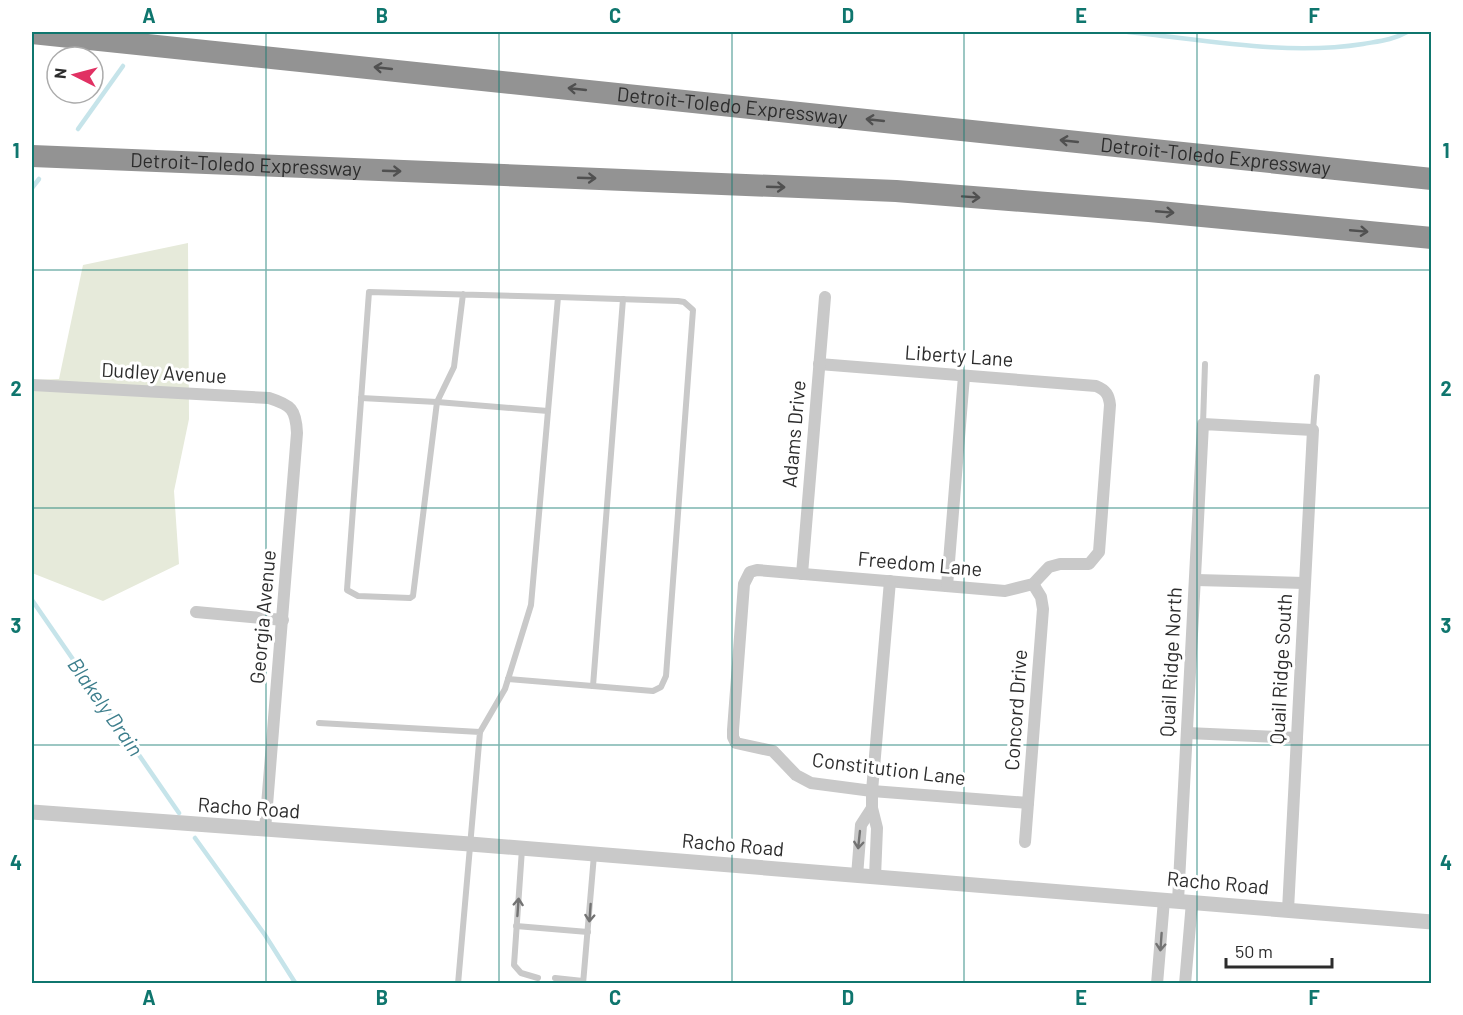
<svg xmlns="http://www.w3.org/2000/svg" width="1463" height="1015" font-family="Barlow,sans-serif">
<rect width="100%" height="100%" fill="#fff"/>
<!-- green -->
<path fill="#e6eada" d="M 188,243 L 189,419 L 174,491 L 179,564 L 103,601 L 32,573 L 32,380 L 59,379 L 83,265 Z"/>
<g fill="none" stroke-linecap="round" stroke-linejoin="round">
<!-- stream -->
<g stroke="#c6e4ea" stroke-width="4.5">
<path d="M 1128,32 C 1205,40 1287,56 1363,44 C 1380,41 1393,40 1407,32"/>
<path d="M 78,129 L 123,66"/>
<path d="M 32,188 L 39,179"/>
<path d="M 32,600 L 179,813"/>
<path d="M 195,838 L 265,935 L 296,984"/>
</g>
<!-- service -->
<g stroke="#c9c9c9" stroke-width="6">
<path d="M 463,294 L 454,367 L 437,402 L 413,596 L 410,598 L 358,596 L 347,590 L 369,292 L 558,297 L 531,605 L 505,689 L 480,732"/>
<path d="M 361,398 L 437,402 L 548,411"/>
<path d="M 1203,424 L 1205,364"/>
<path d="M 1313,430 L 1317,377"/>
<path d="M 508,679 L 653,691 L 661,687 L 666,676 L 693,310 L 684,302 L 678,301 L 558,297"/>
<path d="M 593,686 L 623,299"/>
<path d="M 319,723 L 480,732 L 458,984"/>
<path d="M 522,849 L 514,965 L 521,973 L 538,978"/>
<path d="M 516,926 L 588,932"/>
<path d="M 555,978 L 583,981"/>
<path d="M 583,984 L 594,855"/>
</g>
<!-- minor -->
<g stroke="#c9c9c9" stroke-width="12">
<path d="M 819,364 L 1096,386 C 1106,390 1109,395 1110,405 L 1099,552 L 1089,564 L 1060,564 L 1049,567 L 1033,584 L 1005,591 L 757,570 L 750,572 L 744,584 L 733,730 L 733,737 L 736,743 L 773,751 L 796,775 L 811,783 L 872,791 L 1028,803"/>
<path d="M 32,385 L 269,398 C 291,405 296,409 297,433 L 265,830"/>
<path d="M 802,574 L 825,297"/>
<path d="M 1196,580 L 1304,583"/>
<path d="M 947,586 L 964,376"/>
<path d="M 196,612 L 283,620"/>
<path d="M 1187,733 L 1297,738"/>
<path d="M 1025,842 L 1043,609 L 1041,597 L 1033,584"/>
<path d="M 857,876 L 861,825 L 872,808"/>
<path d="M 875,877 L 877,828 L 872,808 L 872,791 L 890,581"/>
<path d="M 1178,901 L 1203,424 L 1313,430 L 1288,910"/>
<path d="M 1157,984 L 1164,900"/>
<path d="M 1185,984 L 1192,902"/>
</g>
<!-- tertiary -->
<path stroke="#c9c9c9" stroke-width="15" d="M 32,812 L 470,844 L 1432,922"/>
<!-- motorway -->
<g stroke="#939393" stroke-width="22">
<path id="s1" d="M 32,33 L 1432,179"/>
<path id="s2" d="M 32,156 L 896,191 L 1149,211 L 1432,238"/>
</g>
</g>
<!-- one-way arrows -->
<defs><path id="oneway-shaft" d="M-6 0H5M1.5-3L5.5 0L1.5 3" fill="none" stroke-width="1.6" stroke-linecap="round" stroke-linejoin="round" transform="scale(1.5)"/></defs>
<g stroke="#505050">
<use href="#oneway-shaft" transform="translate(383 68) rotate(-174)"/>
<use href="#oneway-shaft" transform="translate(577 89) rotate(-174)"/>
<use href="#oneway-shaft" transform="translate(875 120) rotate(-174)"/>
<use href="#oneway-shaft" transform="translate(1069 141) rotate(-174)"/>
<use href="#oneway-shaft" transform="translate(392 171) rotate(2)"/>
<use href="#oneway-shaft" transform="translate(587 178) rotate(2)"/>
<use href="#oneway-shaft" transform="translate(776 187) rotate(2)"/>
<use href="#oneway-shaft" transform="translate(971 197) rotate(4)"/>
<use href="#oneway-shaft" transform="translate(1165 212) rotate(5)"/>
<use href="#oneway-shaft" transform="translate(1359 231) rotate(5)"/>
</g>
<g stroke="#737373">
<use href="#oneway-shaft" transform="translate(859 840) rotate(96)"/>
<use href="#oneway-shaft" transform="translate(518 907) rotate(-86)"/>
<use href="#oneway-shaft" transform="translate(590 913) rotate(94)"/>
<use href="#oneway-shaft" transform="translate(1161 942) rotate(94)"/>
</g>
<!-- grid -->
<path fill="none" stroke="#0f766e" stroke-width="1.5" stroke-opacity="0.55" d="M 266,32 L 266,984M 499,32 L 499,984M 732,32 L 732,984M 964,32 L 964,984M 1197,32 L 1197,984M 32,270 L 1432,270M 32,508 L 1432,508M 32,745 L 1432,745"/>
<g text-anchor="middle" stroke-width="6" stroke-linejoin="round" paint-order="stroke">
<!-- street labels -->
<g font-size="20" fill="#2c2c2c" stroke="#fff">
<text dy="7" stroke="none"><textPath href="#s1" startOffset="704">Detroit-Toledo Expressway</textPath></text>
<text dy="7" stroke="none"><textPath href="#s1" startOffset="1190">Detroit-Toledo Expressway</textPath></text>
<text dy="7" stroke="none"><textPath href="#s2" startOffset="214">Detroit-Toledo Expressway</textPath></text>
<text transform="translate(959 356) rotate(4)" y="7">Liberty Lane</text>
<text transform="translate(164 373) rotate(3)" y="7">Dudley Avenue</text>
<text transform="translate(794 434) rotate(-85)" y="7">Adams Drive</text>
<text transform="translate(920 564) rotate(5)" y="7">Freedom Lane</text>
<text transform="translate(263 617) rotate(-85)" y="7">Georgia Avenue</text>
<text transform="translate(1171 662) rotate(-87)" y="7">Quail Ridge North</text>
<text transform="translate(1281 669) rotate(-87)" y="7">Quail Ridge South</text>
<text transform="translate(1016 710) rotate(-86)" y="7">Concord Drive</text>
<text transform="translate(889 769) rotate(7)" y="7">Constitution Lane</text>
<text transform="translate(249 808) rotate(4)" y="7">Racho Road</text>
<text transform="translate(733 845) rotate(5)" y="7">Racho Road</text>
<text transform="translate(1218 883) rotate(5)" y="7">Racho Road</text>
</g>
<!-- water labels -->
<g font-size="21" font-style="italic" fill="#3d7e8c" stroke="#fff">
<text transform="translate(105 707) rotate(55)" y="7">Blakely Drain</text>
</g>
</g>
<!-- border -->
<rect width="1463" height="1015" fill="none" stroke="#ffffff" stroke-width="66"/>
<!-- north arrow -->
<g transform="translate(75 75) rotate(276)"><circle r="28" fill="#ffffff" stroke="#ababab" stroke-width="1.5"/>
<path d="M0-4.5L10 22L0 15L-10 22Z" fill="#e13163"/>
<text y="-9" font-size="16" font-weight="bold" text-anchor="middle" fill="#2c2c2c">N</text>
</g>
<!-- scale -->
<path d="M1226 958v9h106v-9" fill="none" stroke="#2c2c2c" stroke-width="3"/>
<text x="1235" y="958" font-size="18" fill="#2c2c2c" stroke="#ffffff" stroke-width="4.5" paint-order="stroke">50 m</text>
<rect x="33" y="33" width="1397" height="949" fill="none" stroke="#0f766e" stroke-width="2"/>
<g font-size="20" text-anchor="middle" font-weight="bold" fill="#0f766e">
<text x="149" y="23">A</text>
<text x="382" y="23">B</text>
<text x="615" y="23">C</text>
<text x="848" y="23">D</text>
<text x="1081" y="23">E</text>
<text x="1314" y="23">F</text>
<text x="16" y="158">1</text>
<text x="1446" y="158">1</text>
<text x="16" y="396">2</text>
<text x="1446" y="396">2</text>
<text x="16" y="633">3</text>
<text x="1446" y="633">3</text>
<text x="16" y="870">4</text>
<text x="1446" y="870">4</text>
<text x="149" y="1005">A</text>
<text x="382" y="1005">B</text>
<text x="615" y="1005">C</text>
<text x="848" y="1005">D</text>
<text x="1081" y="1005">E</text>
<text x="1314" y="1005">F</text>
</g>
</svg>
